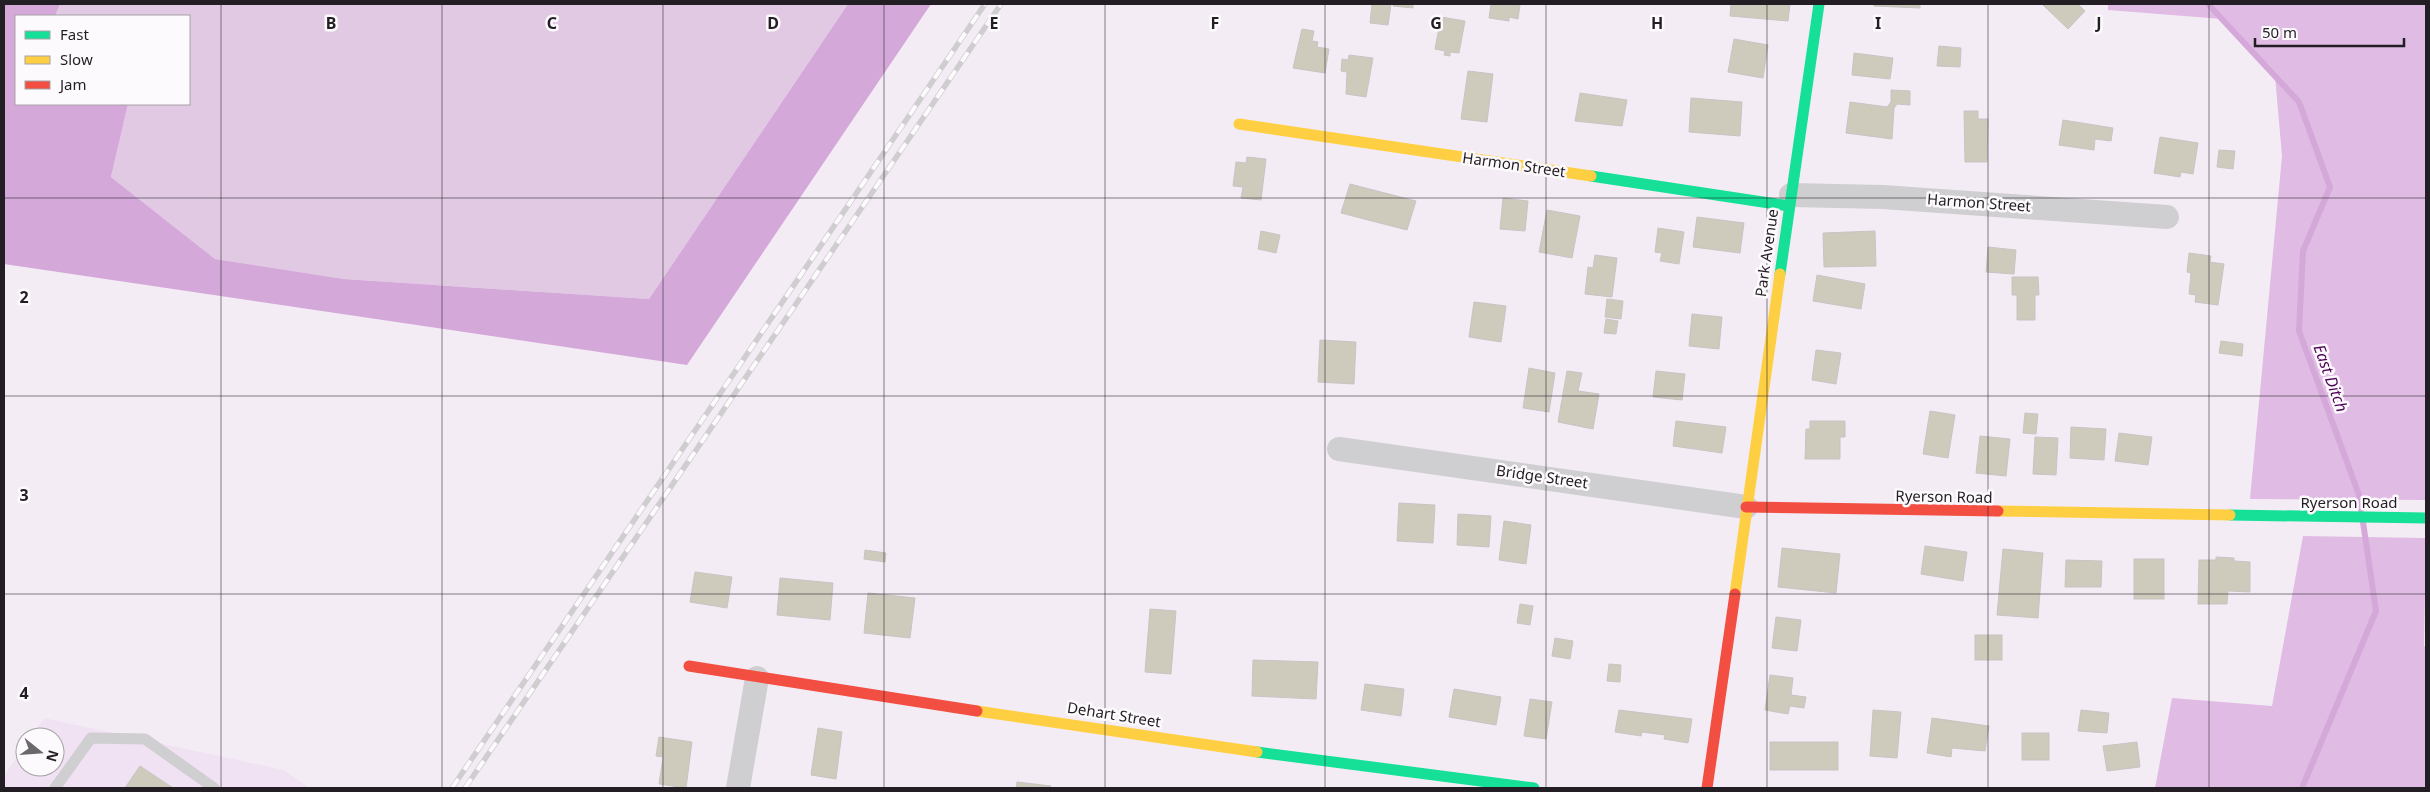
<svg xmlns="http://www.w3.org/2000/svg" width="2430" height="792" font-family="'Noto Sans',sans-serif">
<rect width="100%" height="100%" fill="#f4ecf5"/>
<!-- built -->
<path fill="#f1e2f3" d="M 44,718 L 284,770 L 309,788 L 4,788 L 4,776 L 25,745 L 25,767 L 55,767 L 55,737 L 30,737 Z"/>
<!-- green -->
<path fill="#e1c9e4" d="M 60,4 L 848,4 L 649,299 L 344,279 L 215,259 L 111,177 L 128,104 L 189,104 L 189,16 L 55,16 Z"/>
<!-- forest -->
<g fill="#e0bce4">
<path d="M 2108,4 L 2426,4 L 2426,500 L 2250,499 L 2282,156 L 2275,76 L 2222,19 L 2108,10 Z"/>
<path d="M 2303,536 L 2426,538 L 2424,646 L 2426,647 L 2426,788 L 2155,788 L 2172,698 L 2272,706 Z"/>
</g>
<!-- water -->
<path fill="#d4a8d9" d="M 4,4 L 60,4 L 55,16 L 16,16 L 16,104 L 128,104 L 111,177 L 215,259 L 344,279 L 649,299 L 848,4 L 931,4 L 687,365 L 4,264 Z"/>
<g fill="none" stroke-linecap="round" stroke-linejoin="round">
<!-- stream -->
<g stroke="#d4a8d9" stroke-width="6">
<path d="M 2208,4 L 2299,102 L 2330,187 L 2303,251 L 2299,331 L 2359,495 L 2361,510"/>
<path d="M 2302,788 L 2376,611 L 2363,522"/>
</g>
</g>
<!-- building -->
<g fill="#cecabc" stroke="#c8c4c4">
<path d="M 1372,4 L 1391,4 L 1388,25 L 1370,23 Z"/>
<path d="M 1394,4 L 1413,4 L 1413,8 L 1393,6 Z"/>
<path d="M 1491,4 L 1520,5 L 1518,19 L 1509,17 L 1509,21 L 1489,18 Z"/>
<path d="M 1731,4 L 1790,4 L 1788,21 L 1730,16 Z"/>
<path d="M 1874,4 L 1920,4 L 1920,8 L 1874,6 Z"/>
<path d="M 2042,4 L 2078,4 L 2085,11 L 2068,29 Z"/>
<path d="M 1441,17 L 1465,21 L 1459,53 L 1450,52 L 1450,56 L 1444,55 L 1445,51 L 1435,49 Z"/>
<path d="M 1302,29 L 1314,31 L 1312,41 L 1318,42 L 1317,47 L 1329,49 L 1325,73 L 1293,68 Z"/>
<path d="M 1734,39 L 1768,45 L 1763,78 L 1728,72 Z"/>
<path d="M 1939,46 L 1961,48 L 1960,67 L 1937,66 Z"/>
<path d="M 1854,53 L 1893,58 L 1890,79 L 1852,75 Z"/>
<path d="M 1349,55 L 1373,58 L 1366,97 L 1346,94 L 1347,72 L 1341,71 L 1342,59 L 1348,60 Z"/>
<path d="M 1468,71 L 1493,74 L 1487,122 L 1461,119 Z"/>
<path d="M 1891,90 L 1910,91 L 1910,105 L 1897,104 L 1894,108 L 1892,139 L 1846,133 L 1850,102 L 1887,107 L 1891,102 Z"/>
<path d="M 1580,93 L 1627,100 L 1622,126 L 1575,121 Z"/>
<path d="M 1691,98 L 1742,102 L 1740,136 L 1689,132 Z"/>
<path d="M 1964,111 L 1978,111 L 1978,119 L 1988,119 L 1987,162 L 1965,162 Z"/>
<path d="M 2063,120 L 2113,128 L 2111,141 L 2095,139 L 2094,150 L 2059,145 Z"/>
<path d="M 2160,137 L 2198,143 L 2193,174 L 2181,172 L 2180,177 L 2154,173 Z"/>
<path d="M 2219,150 L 2235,151 L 2233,169 L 2217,167 Z"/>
<path d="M 1247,157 L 1266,159 L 1261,200 L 1241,198 L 1243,187 L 1233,186 L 1236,162 L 1246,163 Z"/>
<path d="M 1350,184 L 1416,201 L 1407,230 L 1341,213 Z"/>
<path d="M 1503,198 L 1528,201 L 1525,231 L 1500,229 Z"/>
<path d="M 1547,210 L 1580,216 L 1572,258 L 1539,252 Z"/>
<path d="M 1697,217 L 1744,223 L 1740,253 L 1693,247 Z"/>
<path d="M 1658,228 L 1684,232 L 1679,264 L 1660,261 L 1662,253 L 1655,252 Z"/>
<path d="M 1261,231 L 1280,235 L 1276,253 L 1258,249 Z"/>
<path d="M 1875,231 L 1876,266 L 1824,267 L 1823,233 Z"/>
<path d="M 1988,247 L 2016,250 L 2014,274 L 1986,272 Z"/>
<path d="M 2189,253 L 2211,256 L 2210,262 L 2224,264 L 2218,305 L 2195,302 L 2196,295 L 2189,294 L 2191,273 L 2187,272 Z"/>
<path d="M 1595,255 L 1617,258 L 1612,297 L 1585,294 L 1588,267 L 1593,268 Z"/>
<path d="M 1817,275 L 1865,284 L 1861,309 L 1813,301 Z"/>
<path d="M 2012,277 L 2038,277 L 2039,295 L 2035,295 L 2035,320 L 2017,320 L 2017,295 L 2012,295 Z"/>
<path d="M 1607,299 L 1623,301 L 1621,319 L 1605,317 Z"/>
<path d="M 1474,302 L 1506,306 L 1501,342 L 1469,337 Z"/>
<path d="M 1692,314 L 1722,317 L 1719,349 L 1689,346 Z"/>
<path d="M 1606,319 L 1618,321 L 1616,334 L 1604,333 Z"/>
<path d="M 1320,340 L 1356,342 L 1354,384 L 1318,382 Z"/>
<path d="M 2221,341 L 2243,344 L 2242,356 L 2219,353 Z"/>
<path d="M 1816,350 L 1841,353 L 1836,384 L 1812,380 Z"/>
<path d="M 1529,368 L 1555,373 L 1549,412 L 1523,408 Z"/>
<path d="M 1567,371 L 1582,373 L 1578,391 L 1599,394 L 1593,429 L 1558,422 Z"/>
<path d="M 1656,371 L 1685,374 L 1682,400 L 1653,397 Z"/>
<path d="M 1930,411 L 1955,415 L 1948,458 L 1923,454 Z"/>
<path d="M 2025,413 L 2038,414 L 2036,434 L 2023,433 Z"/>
<path d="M 1676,421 L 1726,427 L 1722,453 L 1673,446 Z"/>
<path d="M 1810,421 L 1845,421 L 1845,437 L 1840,437 L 1840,459 L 1805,459 L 1806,429 L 1810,429 Z"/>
<path d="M 2071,427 L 2106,429 L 2104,460 L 2070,458 Z"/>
<path d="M 2119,433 L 2152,437 L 2148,465 L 2115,461 Z"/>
<path d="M 1980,436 L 2010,439 L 2006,476 L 1976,473 Z"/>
<path d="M 2035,437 L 2058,438 L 2056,475 L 2033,474 Z"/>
<path d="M 1399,503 L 1435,505 L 1433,543 L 1397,541 Z"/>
<path d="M 1458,514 L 1491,516 L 1489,547 L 1457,545 Z"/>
<path d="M 1504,521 L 1531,525 L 1526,564 L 1499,560 Z"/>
<path d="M 1925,546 L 1967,552 L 1963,581 L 1921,574 Z"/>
<path d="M 1782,548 L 1840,554 L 1836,593 L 1778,587 Z"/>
<path d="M 2003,549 L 2043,553 L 2038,618 L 1997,615 Z"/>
<path d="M 865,550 L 886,553 L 885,562 L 864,559 Z"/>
<path d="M 2216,557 L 2234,558 L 2234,561 L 2250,562 L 2250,592 L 2228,591 L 2227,604 L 2198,604 L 2199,560 L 2216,560 Z"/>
<rect x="2134" y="559" width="30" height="40"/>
<path d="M 2066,560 L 2102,561 L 2101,587 L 2065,587 Z"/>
<path d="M 695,572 L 732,577 L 727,608 L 690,602 Z"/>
<path d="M 780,578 L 833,583 L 830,620 L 777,615 Z"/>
<path d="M 868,593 L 915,598 L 910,638 L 864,633 Z"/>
<path d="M 1520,604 L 1533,606 L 1530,625 L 1517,623 Z"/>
<path d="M 1150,609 L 1176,611 L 1171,674 L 1145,672 Z"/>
<path d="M 1776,617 L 1801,620 L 1797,651 L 1772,648 Z"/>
<rect x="1975" y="635" width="27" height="25"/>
<path d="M 1555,638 L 1573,641 L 1570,659 L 1552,656 Z"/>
<path d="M 1253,660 L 1318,662 L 1316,699 L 1252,696 Z"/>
<path d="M 1609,664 L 1621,665 L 1620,682 L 1607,681 Z"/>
<path d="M 1770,675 L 1793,678 L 1791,695 L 1806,697 L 1804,708 L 1790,706 L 1788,714 L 1765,710 Z"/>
<path d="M 1365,684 L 1404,689 L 1401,716 L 1361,710 Z"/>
<path d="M 1454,689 L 1501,697 L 1496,725 L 1449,717 Z"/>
<path d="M 1530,699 L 1552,702 L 1546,739 L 1524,736 Z"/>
<path d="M 1619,710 L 1692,719 L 1688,743 L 1664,739 L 1665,735 L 1642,732 L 1641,736 L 1615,732 Z"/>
<path d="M 1873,710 L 1901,712 L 1897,758 L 1870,756 Z"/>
<path d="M 2081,710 L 2109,713 L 2107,733 L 2078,731 Z"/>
<path d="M 1932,718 L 1989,726 L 1985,751 L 1952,748 L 1951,757 L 1927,753 Z"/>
<path d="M 818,728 L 842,732 L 836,779 L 811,775 Z"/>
<rect x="2022" y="733" width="27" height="27"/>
<path d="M 659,737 L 692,742 L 686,788 L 659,784 L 663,757 L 656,756 Z"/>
<rect x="1770" y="742" width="68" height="28"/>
<path d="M 2137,742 L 2140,767 L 2107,771 L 2103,746 Z"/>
<path d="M 140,766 L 173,788 L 125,788 Z"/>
<path d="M 1017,782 L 1051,786 L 1050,788 L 1016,788 Z"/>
</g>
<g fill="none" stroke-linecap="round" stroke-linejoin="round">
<!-- lane -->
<path stroke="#cfced0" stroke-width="11" d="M 55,788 L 91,738 L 145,739 L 214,788"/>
<!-- street -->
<g stroke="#cfced0" stroke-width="24">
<path d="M 1791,195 L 1883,197 L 2167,217"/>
<path d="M 1339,449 L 1746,507"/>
<path d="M 738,788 L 757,678"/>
</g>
<!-- fast -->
<g stroke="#16e098" stroke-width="11">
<path d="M 1591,176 L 1789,206"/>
<path d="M 1780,274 L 1819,4"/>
<path d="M 2230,515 L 2426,518"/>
<path d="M 1257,752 L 1534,788"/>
</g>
<!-- slow -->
<g stroke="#ffcf43" stroke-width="11">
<path d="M 1239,124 L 1591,176"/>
<path d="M 1998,511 L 2230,515"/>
<path d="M 1735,594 L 1780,274"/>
<path d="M 977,711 L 1257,752"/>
</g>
<!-- jam -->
<g stroke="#f24e42" stroke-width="11">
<path d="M 1746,507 L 1998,511"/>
<path d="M 689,666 L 977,711"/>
<path d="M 1707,788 L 1735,594"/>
</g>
<defs>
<g id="rail">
<path d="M 452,788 L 985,4"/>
<path d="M 465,788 L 1001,4"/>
</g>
</defs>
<!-- rail casing -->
<use href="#rail" stroke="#d0cdd0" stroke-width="5.5"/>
<!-- rail -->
<use href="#rail" stroke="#fdfafd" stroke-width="4" stroke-dasharray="11" stroke-linecap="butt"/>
</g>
<!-- grid -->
<path fill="none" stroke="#231e24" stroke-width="1" stroke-opacity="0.55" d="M 221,4 L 221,788M 442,4 L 442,788M 663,4 L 663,788M 884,4 L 884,788M 1105,4 L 1105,788M 1325,4 L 1325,788M 1546,4 L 1546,788M 1767,4 L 1767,788M 1988,4 L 1988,788M 2209,4 L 2209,788M 4,198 L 2426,198M 4,396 L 2426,396M 4,594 L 2426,594"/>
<g text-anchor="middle" stroke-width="5" stroke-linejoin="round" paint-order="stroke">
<!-- street labels -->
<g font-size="15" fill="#231e24" stroke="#fdfafd">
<text transform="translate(1514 165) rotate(8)" y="5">Harmon Street</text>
<text transform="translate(1979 203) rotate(4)" y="5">Harmon Street</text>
<text transform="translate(1767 253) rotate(-82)" y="5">Park Avenue</text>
<text transform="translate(1542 477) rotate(8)" y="5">Bridge Street</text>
<text transform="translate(1944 497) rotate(1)" y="5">Ryerson Road</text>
<text x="2349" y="508">Ryerson Road</text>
<text transform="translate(1114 715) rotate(9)" y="5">Dehart Street</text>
</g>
<!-- water labels -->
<g font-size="16" font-style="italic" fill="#500359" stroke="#fdfafd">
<text transform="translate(2331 378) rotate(70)" y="6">East Ditch</text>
</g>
</g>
<g font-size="16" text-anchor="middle" font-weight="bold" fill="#231e24" stroke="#fdfafd" stroke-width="5" stroke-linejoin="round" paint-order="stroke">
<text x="331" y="29">B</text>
<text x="552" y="29">C</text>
<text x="773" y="29">D</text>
<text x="994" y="29">E</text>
<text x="1215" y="29">F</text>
<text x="1436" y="29">G</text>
<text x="1657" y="29">H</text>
<text x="1878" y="29">I</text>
<text x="2099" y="29">J</text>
<text x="24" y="303">2</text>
<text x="24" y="501">3</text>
<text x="24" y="699">4</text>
</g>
<!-- border -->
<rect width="2430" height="792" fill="none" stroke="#231e24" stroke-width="10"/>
<!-- legend -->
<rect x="15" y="15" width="175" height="90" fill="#fdfafd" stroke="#a6a2a6"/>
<rect x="25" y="31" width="25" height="8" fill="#16e098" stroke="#a6a2a6"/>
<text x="60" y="40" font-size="15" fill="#231e24">Fast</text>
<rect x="25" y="56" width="25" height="8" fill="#ffcf43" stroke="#a6a2a6"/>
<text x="60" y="65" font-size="15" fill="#231e24">Slow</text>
<rect x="25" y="81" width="25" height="8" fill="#f24e42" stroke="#a6a2a6"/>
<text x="60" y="90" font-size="15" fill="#231e24">Jam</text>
<!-- north arrow -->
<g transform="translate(40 752) rotate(107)"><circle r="24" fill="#fdfafd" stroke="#a6a2a6"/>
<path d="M0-4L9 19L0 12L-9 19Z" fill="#6c666d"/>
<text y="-8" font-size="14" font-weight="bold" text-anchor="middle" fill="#231e24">N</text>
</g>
<!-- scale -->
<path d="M2255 38v8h149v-8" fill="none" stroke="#231e24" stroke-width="2.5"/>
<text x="2262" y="38" font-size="15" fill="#231e24" stroke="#fdfafd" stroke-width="4" paint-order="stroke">50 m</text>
</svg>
